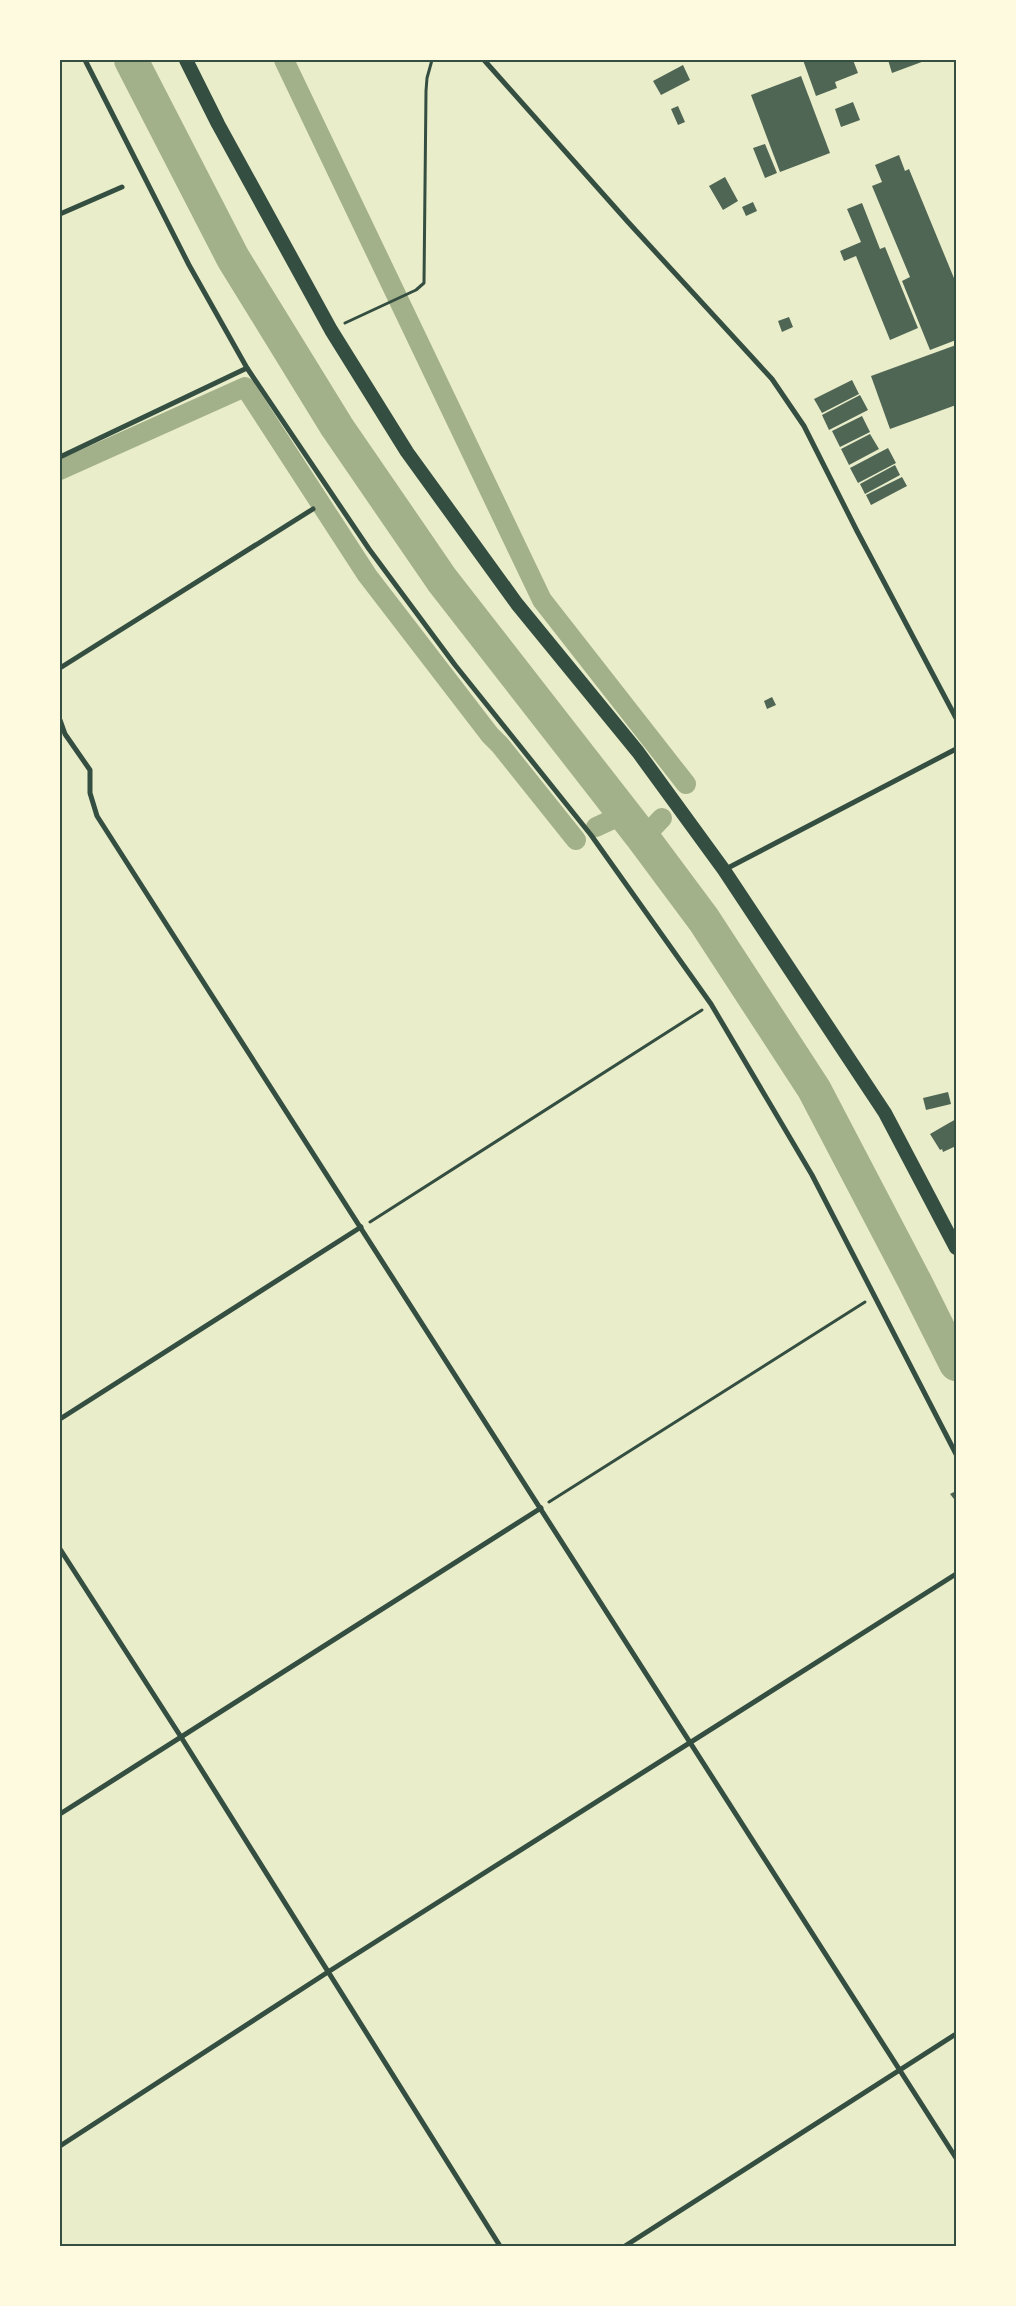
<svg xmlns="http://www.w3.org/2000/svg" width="1016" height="2306" font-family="'Work Sans',sans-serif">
<rect width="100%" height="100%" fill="#e9edc9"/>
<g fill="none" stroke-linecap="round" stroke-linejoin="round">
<!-- canal -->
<g stroke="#a3b18a" stroke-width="20">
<path d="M 284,60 L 542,600 L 686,784"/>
<path d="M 60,470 L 245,387 L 367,575 L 490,735 L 500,745 L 576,840"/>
<path d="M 596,827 L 624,814"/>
<path d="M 643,838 L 662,818"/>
</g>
<!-- river -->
<path stroke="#a3b18a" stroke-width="34" d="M 131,60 L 233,258 L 337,427 L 442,580 L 643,838 L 704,920 L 814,1089 L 915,1282 L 956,1364"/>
</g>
<!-- building -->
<g fill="#4f6655">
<path d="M 803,60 L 853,60 L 858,73 L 835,82 L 837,88 L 816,96 Z"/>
<path d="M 888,60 L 927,60 L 892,73 Z"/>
<path d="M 683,65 L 690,80 L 661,95 L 653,81 Z"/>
<path d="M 801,76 L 830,153 L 780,172 L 751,95 Z"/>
<path d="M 853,102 L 860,120 L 841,127 L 835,109 Z"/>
<path d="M 678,106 L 685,122 L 678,125 L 671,109 Z"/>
<path d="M 765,144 L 777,173 L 765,178 L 753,148 Z"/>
<path d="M 899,155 L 905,171 L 909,169 L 956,283 L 956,340 L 930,350 L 902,281 L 910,277 L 872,186 L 882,182 L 875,165 Z"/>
<path d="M 725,177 L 738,201 L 723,210 L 709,186 Z"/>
<path d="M 753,202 L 757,211 L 746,216 L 742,207 Z"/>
<path d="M 862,203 L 880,249 L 885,247 L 918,328 L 890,340 L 856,256 L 844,261 L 840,251 L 861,242 L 847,209 Z"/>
<path d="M 789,317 L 793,327 L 782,332 L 778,321 Z"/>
<path d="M 956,345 L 956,405 L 890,429 L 871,376 Z"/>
<path d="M 852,380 L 859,394 L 822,413 L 814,399 Z"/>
<path d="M 860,395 L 868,410 L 829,430 L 822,415 Z"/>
<path d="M 862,416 L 870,432 L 840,447 L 832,431 Z"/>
<path d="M 870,434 L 879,449 L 849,465 L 841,449 Z"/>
<path d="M 888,448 L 896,463 L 858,483 L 850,468 Z"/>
<path d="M 895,465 L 900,475 L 865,494 L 860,484 Z"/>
<path d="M 902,477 L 907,486 L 871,505 L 866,495 Z"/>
<path d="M 772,697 L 776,705 L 767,709 L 764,701 Z"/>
<path d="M 948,1092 L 951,1104 L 926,1110 L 923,1098 Z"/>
<path d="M 956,1119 L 956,1146 L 943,1152 L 942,1149 L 940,1150 L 930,1134 Z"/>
<path d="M 956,1491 L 956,1498 L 954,1499 L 950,1494 Z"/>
</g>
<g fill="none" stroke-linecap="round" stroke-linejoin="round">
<!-- path -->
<g stroke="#344e41" stroke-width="3">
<path d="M 345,323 L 416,290 L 424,283 L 426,91 L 427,78 L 432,60"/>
<path d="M 370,1222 L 702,1010"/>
<path d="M 549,1502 L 865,1302"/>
</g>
<!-- minor -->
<g stroke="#344e41" stroke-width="5">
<path d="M 85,60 L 189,265 L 247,368 L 369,549 L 455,665 L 591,835 L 711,1004 L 812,1175 L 956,1454"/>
<path d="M 484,60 L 628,222 L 772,379 L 804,426 L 857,531 L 956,718"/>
<path d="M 60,214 L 122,187"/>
<path d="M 60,457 L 247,368"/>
<path d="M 60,668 L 313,509"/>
<path d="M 60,720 L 65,734 L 90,770 L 90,793 L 97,816 L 956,2158"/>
<path d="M 724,870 L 956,749"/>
<path d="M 60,1419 L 361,1227"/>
<path d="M 60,1549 L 181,1737 L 500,2246"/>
<path d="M 60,1814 L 541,1508"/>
<path d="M 60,2146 L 328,1972 L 956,1574"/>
<path d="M 625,2246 L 956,2034"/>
</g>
<!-- trunk -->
<path stroke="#344e41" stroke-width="14" d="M 186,60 L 218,124 L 331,330 L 407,452 L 517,604 L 638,752 L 724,870 L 885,1113 L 956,1248"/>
</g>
<!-- border -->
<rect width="1016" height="2306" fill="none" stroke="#fefae0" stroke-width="122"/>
<rect x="61" y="61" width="894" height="2184" fill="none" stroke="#344e41" stroke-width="2"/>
</svg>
